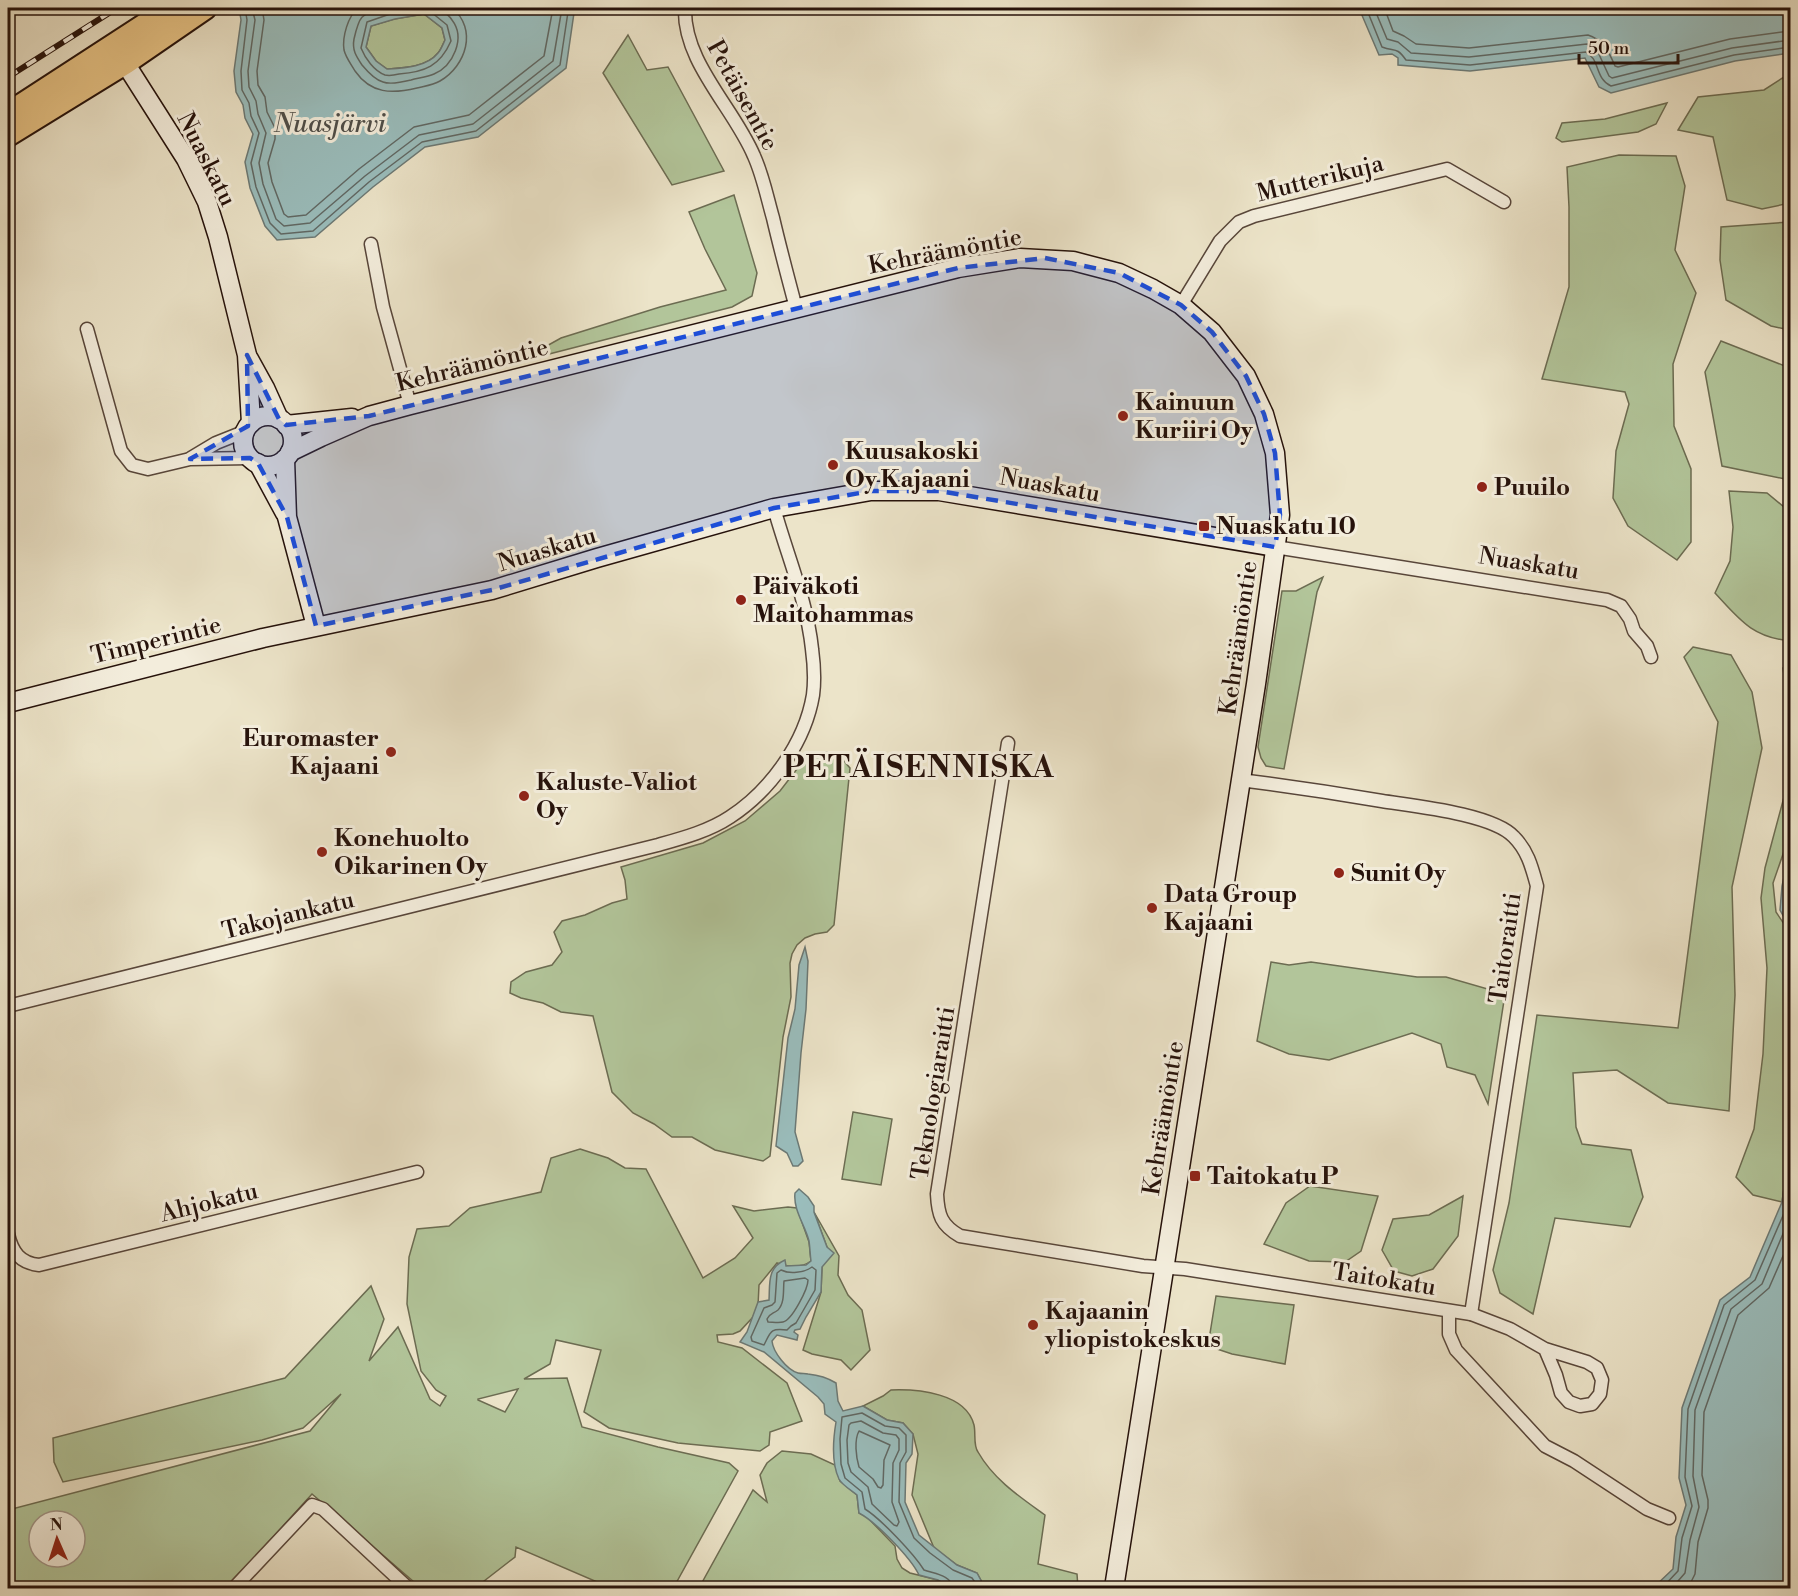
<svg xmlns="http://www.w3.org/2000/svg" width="1798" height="1596" font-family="'Libre Bodoni',serif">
<rect width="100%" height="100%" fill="#ece4c9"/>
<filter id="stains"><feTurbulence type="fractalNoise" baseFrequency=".00333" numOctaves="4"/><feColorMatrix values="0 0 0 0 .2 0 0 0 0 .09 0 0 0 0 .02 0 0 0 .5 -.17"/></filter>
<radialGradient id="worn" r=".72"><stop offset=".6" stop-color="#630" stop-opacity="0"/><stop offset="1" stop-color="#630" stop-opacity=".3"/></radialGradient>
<!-- green -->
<g fill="#b2c59a" stroke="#6c6c52" stroke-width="1.5" fill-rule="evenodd">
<path d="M 424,14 L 442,28 L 445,40 C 443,44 441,50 438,53 C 427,67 404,68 387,69 L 376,61 L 366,47 L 371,26 L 394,19 Z"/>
<path d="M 628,35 L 647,70 L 668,67 L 724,171 L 672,185 L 603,73 Z"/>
<path d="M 1790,73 L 1790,203 L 1762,209 L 1727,200 L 1713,137 L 1678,130 L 1698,97 L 1764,90 Z"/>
<path d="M 1667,103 L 1656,124 L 1638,132 L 1562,142 L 1556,138 L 1562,123 L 1605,119 Z"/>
<path d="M 1619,155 L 1676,156 L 1685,186 L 1675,250 L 1696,293 L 1673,364 L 1674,426 L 1691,469 L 1691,542 L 1677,560 L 1628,526 L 1613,498 L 1616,451 L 1629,404 L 1625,392 L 1542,379 L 1569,287 L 1569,207 L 1567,167 Z"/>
<path d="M 734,195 L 757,273 L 752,296 L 732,307 L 518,362 L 561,338 L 660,307 L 726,290 L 705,249 L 689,212 Z"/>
<path d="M 1790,222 L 1790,330 L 1771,326 L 1726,300 L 1720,260 L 1721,227 Z"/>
<path d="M 1721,341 L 1790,368 L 1790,480 L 1722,466 L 1705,372 Z"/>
<path d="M 1729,491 L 1767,493 L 1790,512 L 1790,641 C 1752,637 1740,620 1715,593 L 1730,561 L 1733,527 Z"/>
<path d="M 1323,577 L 1317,592 L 1284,769 L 1266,766 L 1261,758 L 1258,747 L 1282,591 L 1296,591 Z"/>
<path d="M 1693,647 L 1731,655 L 1752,692 L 1762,748 L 1732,887 L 1735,995 L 1729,1111 L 1668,1103 L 1617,1070 L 1573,1073 L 1576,1127 L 1582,1144 L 1631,1150 L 1643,1197 L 1630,1227 L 1555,1218 L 1533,1314 L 1500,1293 L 1493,1270 L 1509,1203 L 1537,1015 L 1678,1028 L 1718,722 L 1684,657 Z"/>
<path d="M 1790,665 L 1790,716 L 1783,668 Z"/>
<path d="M 825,752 L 836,752 L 850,768 L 834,925 L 827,932 L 815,934 L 805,938 L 797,945 L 792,954 L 790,963 L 791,997 L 783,1037 L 770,1156 L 763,1161 L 715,1150 L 692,1137 L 672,1137 L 654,1124 L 633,1113 L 612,1092 L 593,1016 L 561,1012 L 543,1003 L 521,998 L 510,993 L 511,982 L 526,972 L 552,965 L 562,952 L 554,932 L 562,921 L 585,915 L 612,903 L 627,899 L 625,880 L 621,867 L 703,843 L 745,821 L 780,791 L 807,756 Z"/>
<path d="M 1790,785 L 1790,834 L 1773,883 L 1776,912 L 1790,933 L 1790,1146 L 1782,1202 L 1753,1195 L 1736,1177 L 1754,1129 L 1763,1054 L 1767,968 L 1761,898 L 1765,868 L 1784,797 Z"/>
<path d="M 1271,962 L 1289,965 L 1311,962 L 1417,977 L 1446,977 L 1505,994 L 1488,1104 L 1475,1075 L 1447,1067 L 1441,1044 L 1412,1033 L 1329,1060 L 1289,1054 L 1257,1041 Z"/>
<path d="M 853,1112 L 892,1119 L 881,1185 L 842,1179 Z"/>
<path d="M 580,1149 L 608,1158 L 625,1168 L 646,1169 L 703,1278 L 735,1258 L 753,1238 L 733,1206 L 754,1211 L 788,1207 L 797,1208 L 809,1242 L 811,1261 C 802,1268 788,1267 777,1263 L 759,1285 L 758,1306 L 753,1317 L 740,1331 L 733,1334 L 717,1335 L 718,1342 L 742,1348 L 787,1383 L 802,1421 L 770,1432 L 769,1445 L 760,1451 L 678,1443 L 609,1428 L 584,1412 L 601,1350 L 556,1340 L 550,1364 L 524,1379 L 567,1378 L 582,1427 L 658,1447 L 729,1463 L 738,1471 L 675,1585 L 671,1588 L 611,1588 L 516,1547 L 515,1557 L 475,1588 L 421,1588 L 312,1494 L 227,1588 L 8,1588 L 8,1553 L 12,1533 L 8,1510 L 310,1431 L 341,1394 L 303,1428 L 262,1440 L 63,1482 L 54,1462 L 53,1438 L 285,1378 L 371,1286 L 384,1319 L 369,1361 L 398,1327 L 430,1399 L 440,1406 L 446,1396 L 436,1390 L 421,1371 L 407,1304 L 409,1257 L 417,1229 L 449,1226 L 470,1208 L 541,1192 L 551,1158 ZM 518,1389 L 505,1412 L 478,1400 L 478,1399 ZM 39,1521 L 75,1521 L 75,1557 L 39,1557 Z"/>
<path d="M 1310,1186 L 1378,1196 L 1361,1251 L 1345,1262 L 1309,1261 L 1264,1244 L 1286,1203 Z"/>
<path d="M 1463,1196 L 1458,1236 L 1433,1269 L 1412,1276 L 1394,1271 L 1382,1250 L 1393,1219 L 1429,1215 Z"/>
<path d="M 814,1212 L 839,1256 L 838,1275 L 848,1295 L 862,1310 L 870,1350 L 851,1370 L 841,1360 L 812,1354 L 803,1350 L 821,1292 L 822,1267 L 827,1247 Z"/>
<path d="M 1216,1296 L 1294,1305 L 1285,1364 L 1232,1354 L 1208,1346 Z"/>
<path d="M 891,1390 C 918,1389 966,1393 974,1425 C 976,1434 973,1445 978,1452 C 994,1480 1020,1497 1045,1515 L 1038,1564 L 1077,1574 L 1078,1588 L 989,1588 L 983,1584 L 977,1573 L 957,1565 L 934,1548 L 912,1495 L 918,1454 L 913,1434 L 903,1423 L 887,1420 L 863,1406 L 883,1396 Z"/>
<path d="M 782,1451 L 811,1454 L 835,1465 L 840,1481 L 857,1495 L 859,1513 L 867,1517 L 895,1546 L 897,1559 L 902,1568 L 910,1573 L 938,1580 L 951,1588 L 699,1588 L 753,1490 L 767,1502 L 760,1475 L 767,1463 Z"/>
</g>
<!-- water -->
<g fill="#9abdbc" stroke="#6c7975" stroke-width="1.5" fill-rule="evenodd">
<path d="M 239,8 L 581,8 L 574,13 L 566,68 L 478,137 L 425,147 L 373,187 L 315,237 L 277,240 L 265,226 L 250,188 L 245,162 L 253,134 L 245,118 L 243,105 L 236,92 L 234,71 L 241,20 ZM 424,14 L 442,28 L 445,40 C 443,44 441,50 438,53 C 427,67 404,68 387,69 L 376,61 L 366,47 L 371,26 L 395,19 Z"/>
<path d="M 1366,8 L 1790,8 L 1790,53 L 1735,61 L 1611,93 L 1599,87 L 1585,58 L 1470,71 L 1398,65 L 1398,58 L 1392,54 L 1379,55 L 1361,13 Z"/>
<path d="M 1790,850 L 1790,928 L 1780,910 L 1782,886 Z"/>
<path d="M 805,947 L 808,961 L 806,1009 L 801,1053 L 795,1132 L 803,1161 L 798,1166 L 793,1166 L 787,1153 L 776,1146 L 788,1038 L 795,1009 L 799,965 Z"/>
<path d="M 1790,1146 L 1790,1588 L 1653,1588 L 1673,1569 L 1676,1537 L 1686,1505 L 1679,1478 L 1682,1408 L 1720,1300 L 1750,1277 L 1782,1202 Z"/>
<path d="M 799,1189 L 808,1197 L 814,1206 L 814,1212 L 827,1247 L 834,1253 L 822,1267 L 821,1292 L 806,1317 L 800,1329 L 795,1330 L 794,1332 L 798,1335 L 797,1340 L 777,1335 L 772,1341 C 773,1352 787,1370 798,1373 C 802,1374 805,1373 808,1374 C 818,1375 828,1378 836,1383 L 838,1401 L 843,1411 L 863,1406 L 887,1420 L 903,1423 L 913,1434 L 912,1454 L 906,1463 L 905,1502 L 919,1535 L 957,1565 L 977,1573 L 983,1584 L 989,1588 L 951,1588 L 938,1580 L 919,1575 C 911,1558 876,1522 859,1513 L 857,1495 C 851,1490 842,1485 839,1479 C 831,1462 833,1440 836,1422 L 825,1414 L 824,1404 L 818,1397 L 764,1352 L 740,1342 L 747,1332 L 758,1302 L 769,1300 C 770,1283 767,1268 785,1260 L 786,1266 L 806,1265 L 811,1261 C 810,1254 810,1247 809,1241 C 805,1225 793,1210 795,1193 Z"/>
</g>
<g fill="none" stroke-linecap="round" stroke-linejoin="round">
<!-- shore -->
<g stroke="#606864" stroke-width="1.5">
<path d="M 245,8 L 247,20 L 241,71 L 242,90 L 249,103 L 251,116 L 259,133 L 251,163 L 256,187 L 270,223 L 281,234 L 313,231 L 369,182 L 422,142 L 476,131 L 560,65 L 568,12 L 572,8"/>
<path d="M 252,8 L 255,20 L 248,71 L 249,87 L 256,101 L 258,114 L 266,133 L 259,163 L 263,184 L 276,219 L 284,226 L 310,223 L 365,176 L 419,135 L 473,124 L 553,61 L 562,8"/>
<path d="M 262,8 L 264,20 L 257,71 L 258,85 L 265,97 L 267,112 L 275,128 L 275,139 L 268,163 L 272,182 L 284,214 L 288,217 L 306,215 L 359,169 L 414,127 L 469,115 L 544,56 L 553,8"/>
<path d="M 358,8 C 348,16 342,37 344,50 C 346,58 351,64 355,71 C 371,94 392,94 417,88 C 425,86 433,85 440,81 C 466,66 478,29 452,8"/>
<path d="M 387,8 C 361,15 360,13 354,39 C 352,50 356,56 362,65 C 367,71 375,80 383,82 C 391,85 403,82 411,80 C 418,78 427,77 434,74 C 453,66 466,38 452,20 C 449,15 443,11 438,8"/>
<path d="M 426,8 L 447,25 L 451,41 C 440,66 425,72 399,74 C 395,75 389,76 385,75 C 374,71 365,58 361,48 L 367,22 L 393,13 Z"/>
<path d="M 1370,8 L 1369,15 L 1382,47 C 1395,52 1396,46 1406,60 L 1470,65 L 1586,52 C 1600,59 1595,79 1611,86 L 1734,55 L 1790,47"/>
<path d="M 1378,8 L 1377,15 L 1387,39 L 1398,42 L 1411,53 L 1469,57 L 1587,44 L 1597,50 L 1609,76 L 1612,78 L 1732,48 L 1790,40"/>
<path d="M 1387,8 L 1387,15 L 1393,31 L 1404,36 L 1416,44 L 1469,48 L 1588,35 C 1604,40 1609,52 1615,66 L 1618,67 L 1730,39 L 1790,31"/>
<path d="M 812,1267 L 816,1270 L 815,1290 L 796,1323 L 791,1326 L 787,1330 C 770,1328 771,1331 764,1345 L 752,1341 L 751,1337 L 764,1308 L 772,1305 L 775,1302 L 777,1273 L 781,1270 C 789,1274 804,1273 812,1267 Z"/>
<path d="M 805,1278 L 808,1280 C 808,1289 792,1320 783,1322 C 779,1323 772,1322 768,1322 L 767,1319 C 770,1313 773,1314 778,1310 C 785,1303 783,1290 784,1281 Z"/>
<path d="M 861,1421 L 883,1433 L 896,1435 L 899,1439 L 899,1450 L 893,1463 L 892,1502 L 899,1522 L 897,1526 L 894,1525 L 872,1504 L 868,1487 L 851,1472 L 848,1463 L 847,1440 L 849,1425 L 851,1423 Z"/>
<path d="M 859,1431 L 890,1445 L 884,1460 L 883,1485 L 881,1488 L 878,1487 L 873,1479 L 859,1467 C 856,1457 854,1440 859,1431 Z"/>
<path d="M 953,1588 C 951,1575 935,1574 924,1570 C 914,1554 881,1519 865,1509 L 862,1492 L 845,1478 L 841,1464 L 840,1439 L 842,1417 L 862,1413 L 885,1426 L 899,1428 L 906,1435 L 906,1452 L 900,1463 L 899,1502 L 914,1538 L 930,1553 L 953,1570 L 972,1578 L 979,1588"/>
<path d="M 1662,1588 L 1678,1571 L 1682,1538 L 1692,1506 L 1685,1477 L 1688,1409 L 1724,1305 L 1755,1280 L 1788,1204 L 1790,1187"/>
<path d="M 1672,1588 L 1685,1573 L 1690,1540 L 1699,1507 L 1693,1476 L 1695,1410 L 1731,1309 L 1762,1284 L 1790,1217"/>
<path d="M 1685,1588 L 1691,1582 L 1695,1574 L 1698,1542 L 1708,1508 L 1708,1500 L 1702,1475 L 1704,1412 L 1738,1315 L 1769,1288 L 1790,1240"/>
</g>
<defs>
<g id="street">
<path d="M 685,8 C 683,62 734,108 754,156 C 763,176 767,197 773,218 C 780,248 788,278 796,308"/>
<path d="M 371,244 L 383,307 L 410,405"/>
<path d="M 1181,305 L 1220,241 L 1239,222 L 1254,216 L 1447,169 L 1504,202"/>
<path d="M 87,329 L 121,451 L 132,465 L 148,469 L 190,459 L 250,458"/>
<path d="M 191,458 L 216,443 L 246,431"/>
<path d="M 1275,547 L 1607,600 L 1621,606 L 1630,619 L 1634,631 L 1647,646 L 1651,657"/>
<path d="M 1008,743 L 937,1194 C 938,1215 941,1225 960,1236 L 1143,1266 L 1185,1269 L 1471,1314 L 1510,1329 L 1545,1349 L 1587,1362 L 1597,1368 L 1602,1380 L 1600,1394 L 1592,1404 L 1580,1406 L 1569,1402 L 1561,1393 L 1556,1375 L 1545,1349"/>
<path d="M 1240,780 C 1288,786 1335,793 1382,801 C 1414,806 1493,814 1514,837 C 1528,851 1532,868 1537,886 L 1471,1314"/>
<path d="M 8,1006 L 658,845 C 683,838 709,831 730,817 C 770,791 805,743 813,695 C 815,680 814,664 812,649 C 807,601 787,555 774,508"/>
<path d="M 8,1234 C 12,1252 20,1263 39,1265 L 417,1172"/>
<path d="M 1449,1311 L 1449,1334 L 1456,1350 L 1545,1446 L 1574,1461 L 1647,1509 L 1669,1518"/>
<path d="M 234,1588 L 312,1505 L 323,1509 L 408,1588"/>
</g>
<g id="secondary">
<path d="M 125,63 L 186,159 L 207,202 L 218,237 L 247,355 L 251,423"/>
<path d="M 249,359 L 265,388 L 279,419"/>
<circle cx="268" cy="441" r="25"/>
<path d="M 286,425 L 352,418"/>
<path d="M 290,452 L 321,437 L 369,416 L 410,405 L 958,268 L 1020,258 L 1073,261 L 1119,273 L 1153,289 L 1181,305 L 1212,332 L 1246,376 L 1264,414 L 1275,453 L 1280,515 L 1256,684 L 1114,1588"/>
<path d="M 285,459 L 287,517 L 316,626"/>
<path d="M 258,463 L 285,513"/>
<path d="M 8,703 L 263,638 L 492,590 L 597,558 L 774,508 L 871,491 L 939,491 L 1275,547"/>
</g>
<g id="highway">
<path d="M 8,114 L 171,8"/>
<path d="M 8,135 L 125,63 L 205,8"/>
</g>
</defs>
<!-- street casing -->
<use href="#street" stroke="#58463a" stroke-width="15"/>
<!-- secondary casing -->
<use href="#secondary" stroke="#26120b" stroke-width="21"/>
<!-- highway casing -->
<use href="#highway" stroke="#26120b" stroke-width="26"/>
<!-- street -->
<use href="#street" stroke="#f3eddc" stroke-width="12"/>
<!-- secondary -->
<use href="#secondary" stroke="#f3eddc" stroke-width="18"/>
<!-- highway -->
<use href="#highway" stroke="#e6c284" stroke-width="22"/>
<defs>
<path id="rail" d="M 8,77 L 117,8"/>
</defs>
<!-- rail casing -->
<use href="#rail" stroke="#26120b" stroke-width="6"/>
<!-- rail -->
<use href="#rail" stroke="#f3eddc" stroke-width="4" stroke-dasharray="11" stroke-linecap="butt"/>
</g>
<!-- marked area -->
<path fill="#1d4ed8" fill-opacity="0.2" stroke="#1d4ed8" stroke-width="4.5" stroke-dasharray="12 8" stroke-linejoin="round" d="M 1045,258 L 1119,273 L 1181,305 L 1212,332 L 1246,376 L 1264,414 L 1275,453 L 1280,515 L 1275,547 L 939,491 L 871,491 L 774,508 L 492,590 L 316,626 L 287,517 L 258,463 L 250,458 L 190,459 L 248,426 L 247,355 L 279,419 L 286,425 L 369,416 L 958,268 Z"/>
<!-- markers -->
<g fill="#8f2418" stroke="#f3eddc" stroke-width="2">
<circle cx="1123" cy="416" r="6"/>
<circle cx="833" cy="465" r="6"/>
<circle cx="1482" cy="487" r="6"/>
<rect x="1198" y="520" width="12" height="12" rx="3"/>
<circle cx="741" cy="600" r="6"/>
<circle cx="391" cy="752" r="6"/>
<circle cx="524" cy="796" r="6"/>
<circle cx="322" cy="852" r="6"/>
<circle cx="1339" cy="873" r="6"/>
<circle cx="1152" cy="908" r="6"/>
<rect x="1189" y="1170" width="12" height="12" rx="3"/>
<circle cx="1033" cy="1325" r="6"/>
</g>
<g text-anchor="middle" stroke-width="6" stroke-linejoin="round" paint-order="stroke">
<!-- street labels -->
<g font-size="24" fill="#26120b" stroke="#f3eddc">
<text transform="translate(743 95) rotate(61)" y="8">Petäisentie</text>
<text transform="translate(207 159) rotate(63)" y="8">Nuaskatu</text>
<text transform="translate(1320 178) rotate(-14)" y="8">Mutterikuja</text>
<text transform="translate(945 251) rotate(-11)" y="8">Kehräämöntie</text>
<text transform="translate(472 365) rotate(-14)" y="8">Kehräämöntie</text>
<text transform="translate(1050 485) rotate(10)" y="8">Nuaskatu</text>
<text transform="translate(547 549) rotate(-17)" y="8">Nuaskatu</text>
<text transform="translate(1529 563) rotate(9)" y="8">Nuaskatu</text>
<text transform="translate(1238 638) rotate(-82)" y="8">Kehräämöntie</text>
<text transform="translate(156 640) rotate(-14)" y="8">Timperintie</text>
<text transform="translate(288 915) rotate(-14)" y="8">Takojankatu</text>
<text transform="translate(1505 948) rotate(-82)" y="8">Taitoraitti</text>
<text transform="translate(933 1093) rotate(-81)" y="8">Teknologiaraitti</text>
<text transform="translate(1163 1118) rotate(-81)" y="8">Kehräämöntie</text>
<text transform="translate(209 1202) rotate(-14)" y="8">Ahjokatu</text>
<text transform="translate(1384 1279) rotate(9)" y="8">Taitokatu</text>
</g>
<!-- poi labels -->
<g font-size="24" font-weight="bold" fill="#26120b" stroke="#f3eddc" text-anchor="start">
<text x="1135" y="410">Kainuun<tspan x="1135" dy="28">Kuriiri Oy</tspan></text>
<text x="845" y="459">Kuusakoski<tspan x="845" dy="28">Oy Kajaani</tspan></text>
<text x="1494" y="495">Puuilo</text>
<text x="1216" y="534">Nuaskatu 10</text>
<text x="753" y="594">Päiväkoti<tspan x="753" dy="28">Maitohammas</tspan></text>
<text x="379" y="746" text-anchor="end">Euromaster<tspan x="379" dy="28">Kajaani</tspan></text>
<text x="536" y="790">Kaluste-Valiot<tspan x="536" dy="28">Oy</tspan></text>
<text x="334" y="846">Konehuolto<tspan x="334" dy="28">Oikarinen Oy</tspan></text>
<text x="1351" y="881">Sunit Oy</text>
<text x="1164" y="902">Data Group<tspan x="1164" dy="28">Kajaani</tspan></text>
<text x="1207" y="1184">Taitokatu P</text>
<text x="1045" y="1319">Kajaanin<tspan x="1045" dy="28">yliopistokeskus</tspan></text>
</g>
<!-- water labels -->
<g font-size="26" font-style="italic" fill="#4f4e49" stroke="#f3eddc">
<text x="330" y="132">Nuasjärvi</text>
</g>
<!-- district labels -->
<g font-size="30" font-weight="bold" letter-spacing="1.5" fill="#26120b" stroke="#f3eddc">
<text x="919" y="777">PETÄISENNISKA</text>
</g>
</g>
<!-- margin -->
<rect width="1798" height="1596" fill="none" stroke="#ece4c9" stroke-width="30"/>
<rect x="9" y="9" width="1780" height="1578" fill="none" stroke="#26120b" stroke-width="3"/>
<rect x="15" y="15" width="1768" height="1566" fill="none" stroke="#26120b" stroke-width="1.5"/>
<!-- north arrow -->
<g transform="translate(57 1539) rotate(357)"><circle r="28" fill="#f3eddc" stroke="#a19588" stroke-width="1.5"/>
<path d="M0-4.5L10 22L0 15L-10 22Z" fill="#8f2418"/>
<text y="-9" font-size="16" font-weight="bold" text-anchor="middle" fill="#26120b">N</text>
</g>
<!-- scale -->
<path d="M1579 54v9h99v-9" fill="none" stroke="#26120b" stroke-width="3"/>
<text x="1588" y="54" font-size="18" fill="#26120b" stroke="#f3eddc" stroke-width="4.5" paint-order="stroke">50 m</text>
<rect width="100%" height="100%" filter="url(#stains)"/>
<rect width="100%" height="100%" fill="url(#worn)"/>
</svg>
